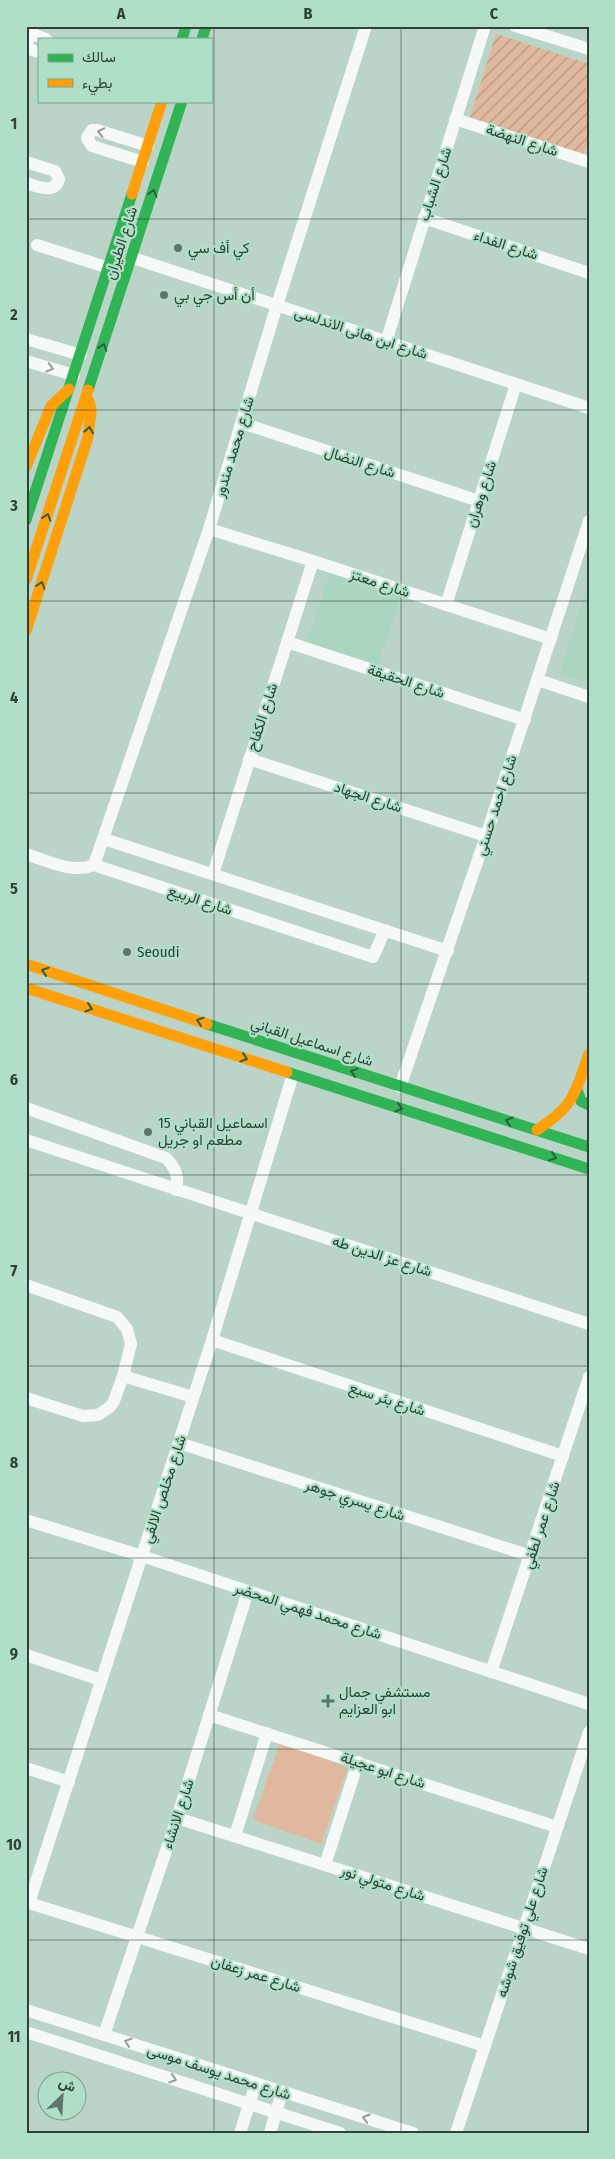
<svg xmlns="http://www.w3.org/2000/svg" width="615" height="2159" font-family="'Fira Sans Condensed',Vazirmatn,sans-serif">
<defs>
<pattern id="garden-furrows" width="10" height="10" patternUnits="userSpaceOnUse" patternTransform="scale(1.25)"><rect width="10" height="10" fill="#dfb89d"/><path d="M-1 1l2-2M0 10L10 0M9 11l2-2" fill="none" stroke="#b59781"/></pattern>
</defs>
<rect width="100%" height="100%" fill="#bad5c7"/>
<!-- built -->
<g fill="#aad6c0">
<path d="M 331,571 L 402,595 L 377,667 L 306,643 Z"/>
<path d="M 589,581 L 589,683 L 559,674 Z"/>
</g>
<!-- park -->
<path fill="#dfb89d" d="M 280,1743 L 348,1767 L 321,1844 L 253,1820 Z"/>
<!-- garden -->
<path fill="url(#garden-furrows)" d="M 496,34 L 589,64 L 589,139 L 583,156 L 469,120 Z"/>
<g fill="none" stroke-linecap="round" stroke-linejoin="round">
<!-- street -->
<g stroke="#f5f9f7" stroke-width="12">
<path d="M 515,26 L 589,49"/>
<path d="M 31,34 L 46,39"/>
<path d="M 26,47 L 33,26"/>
<path d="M 26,48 L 39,52"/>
<path d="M 455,119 L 589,162"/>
<path d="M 26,162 L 55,171 L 59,179 C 55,195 37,186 26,183"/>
<path d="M 143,162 L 92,146 L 87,138 L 92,130 L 97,130 L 148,146"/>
<path d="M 424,218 L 589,273"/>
<path d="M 37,245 L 109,268"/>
<path d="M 133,258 L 589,408"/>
<path d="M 26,339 L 81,355"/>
<path d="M 386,342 L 485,26"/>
<path d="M 26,361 L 74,375"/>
<path d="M 242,423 L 479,501"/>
<path d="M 209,529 L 313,561 L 551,639"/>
<path d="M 446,605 L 516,384"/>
<path d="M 287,642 L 525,720"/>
<path d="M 538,680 L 589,697"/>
<path d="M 249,759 L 486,836"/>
<path d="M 104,839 L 448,951"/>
<path d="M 26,854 C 47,861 73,874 94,865 L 373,957 L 385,930"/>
<path d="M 94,865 L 209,529 L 277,305 L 366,26"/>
<path d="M 213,874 L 313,561"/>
<path d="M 400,1087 L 486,836 L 589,521"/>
<path d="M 26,1108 L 166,1158 C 176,1168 179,1177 176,1190"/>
<path d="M 26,1140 L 589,1324"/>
<path d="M 26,1285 L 117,1317 L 127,1329 L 131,1344 L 123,1376 L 114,1401 L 110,1407 L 98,1415 L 83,1416 L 26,1398"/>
<path d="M 212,1340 L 563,1456"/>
<path d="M 123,1376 L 193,1397"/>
<path d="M 179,1443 L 531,1556"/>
<path d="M 26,1520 L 142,1556 L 589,1704"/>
<path d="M 26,1655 L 101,1680"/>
<path d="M 491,1672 L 589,1377"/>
<path d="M 209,1715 L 557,1827"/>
<path d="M 26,1768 L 69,1782"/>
<path d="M 177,1818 L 589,1949"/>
<path d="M 235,1836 L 267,1733"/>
<path d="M 325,1865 L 358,1762"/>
<path d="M 26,1902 L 485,2046"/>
<path d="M 29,1903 L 212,1340 L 293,1074"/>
<path d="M 26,2010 L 413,2133"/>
<path d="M 26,2032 L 340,2133"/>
<path d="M 104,2035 L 177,1818 L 248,1591"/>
<path d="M 240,2133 L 256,2083"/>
<path d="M 270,2133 L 282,2092"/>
<path d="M 456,2133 L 589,1732"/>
</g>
<!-- fast -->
<g stroke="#30b455" stroke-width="11">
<path d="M 182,39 L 186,26"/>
<path d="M 202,39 L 206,26"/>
<path d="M 88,390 L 182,101"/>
<path d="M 26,520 L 132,194"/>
<path d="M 207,1024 L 589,1147"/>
<path d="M 287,1072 L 589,1169"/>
<path d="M 577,1090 L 581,1101 L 589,1105"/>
</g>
<!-- slow -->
<g stroke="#ff9f0a" stroke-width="11">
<path d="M 132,194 L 162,101"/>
<path d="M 26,467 L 51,406 L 69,389"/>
<path d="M 26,580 L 88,390"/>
<path d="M 26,631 L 88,437 L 91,410 L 89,401"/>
<path d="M 26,964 L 207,1024"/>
<path d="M 26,988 L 287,1072"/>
<path d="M 537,1130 C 575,1105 574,1095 589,1054"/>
</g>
</g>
<!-- one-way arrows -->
<defs><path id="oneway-chevron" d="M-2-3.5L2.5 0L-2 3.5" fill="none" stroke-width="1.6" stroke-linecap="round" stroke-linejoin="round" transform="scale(1.25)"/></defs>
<g stroke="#929e98">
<use href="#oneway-chevron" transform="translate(101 132) rotate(-168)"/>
<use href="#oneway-chevron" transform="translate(50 368) rotate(16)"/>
<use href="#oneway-chevron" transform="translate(128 2042) rotate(-162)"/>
<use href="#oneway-chevron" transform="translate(173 2079) rotate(18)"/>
<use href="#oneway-chevron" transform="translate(366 2118) rotate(-163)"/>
</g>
<g stroke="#2e5e3f">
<use href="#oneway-chevron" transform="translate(153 193) rotate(-72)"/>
<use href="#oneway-chevron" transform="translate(103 347) rotate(-71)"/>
<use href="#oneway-chevron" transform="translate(89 430) rotate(-81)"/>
<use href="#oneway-chevron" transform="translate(47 517) rotate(-72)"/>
<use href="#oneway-chevron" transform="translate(41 585) rotate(-72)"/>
<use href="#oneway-chevron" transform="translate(45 971) rotate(-162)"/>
<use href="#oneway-chevron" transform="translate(89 1008) rotate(18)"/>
<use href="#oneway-chevron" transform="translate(200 1021) rotate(-162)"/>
<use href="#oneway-chevron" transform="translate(244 1058) rotate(18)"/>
<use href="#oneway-chevron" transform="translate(354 1072) rotate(-162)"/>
<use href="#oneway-chevron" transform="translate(399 1108) rotate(18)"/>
<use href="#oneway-chevron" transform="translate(509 1121) rotate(-163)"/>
<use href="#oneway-chevron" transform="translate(553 1157) rotate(18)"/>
</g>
<!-- grid -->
<path fill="none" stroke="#2e4238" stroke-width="1" stroke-opacity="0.55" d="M 214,26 L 214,2133M 401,26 L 401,2133M 26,219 L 589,219M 26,410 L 589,410M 26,601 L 589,601M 26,793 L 589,793M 26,984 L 589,984M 26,1175 L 589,1175M 26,1366 L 589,1366M 26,1558 L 589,1558M 26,1749 L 589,1749M 26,1940 L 589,1940"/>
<!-- markers -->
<g fill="#5f756a" stroke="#afe0c7" stroke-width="2">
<circle cx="178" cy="248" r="5"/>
<circle cx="164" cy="295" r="5"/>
<circle cx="127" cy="952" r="5"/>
<circle cx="148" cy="1132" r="5"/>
<path d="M325.5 1693.5h5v5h5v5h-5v5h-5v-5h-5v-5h5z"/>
</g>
<g text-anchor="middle" stroke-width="4.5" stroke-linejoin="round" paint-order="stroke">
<!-- street labels -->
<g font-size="15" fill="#2e4238" stroke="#afe0c7">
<text transform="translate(522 140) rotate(18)" y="5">شارع النهضة</text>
<text transform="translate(435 184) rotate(-72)" y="5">شارع الشباب</text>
<text transform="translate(121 243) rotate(-72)" y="5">شارع الطيران</text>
<text transform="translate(506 245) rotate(18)" y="5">شارع الفداء</text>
<text transform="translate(361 333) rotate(18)" y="5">شارع ابن هانى الاندلسى</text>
<text transform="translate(234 447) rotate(-73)" y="5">شارع محمد مندور</text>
<text transform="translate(360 462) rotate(18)" y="5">شارع النضال</text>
<text transform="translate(481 494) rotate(-72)" y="5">شارع وهران</text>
<text transform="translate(380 583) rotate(18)" y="5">شارع معتز</text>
<text transform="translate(406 681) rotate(18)" y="5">شارع الحقيقة</text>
<text transform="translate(262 717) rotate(-72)" y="5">شارع الكفاح</text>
<text transform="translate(368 797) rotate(18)" y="5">شارع الجهاد</text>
<text transform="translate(496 805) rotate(-72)" y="5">شارع احمد حسني</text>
<text transform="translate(200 900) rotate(18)" y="5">شارع الربيع</text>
<text transform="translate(312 1042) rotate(18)" y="5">شارع اسماعيل القباني</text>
<text transform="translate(382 1256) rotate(18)" y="5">شارع عز الدين طه</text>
<text transform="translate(387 1399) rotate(18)" y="5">شارع بئر سبع</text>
<text transform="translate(164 1489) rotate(-72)" y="5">شارع مخلص الالفي</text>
<text transform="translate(355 1500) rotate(18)" y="5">شارع يسري جوهر</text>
<text transform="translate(541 1525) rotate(-72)" y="5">شارع عمر لطفي</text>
<text transform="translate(308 1611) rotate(18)" y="5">شارع محمد فهمي المحضر</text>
<text transform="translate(383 1770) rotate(18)" y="5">شارع ابو عجيلة</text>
<text transform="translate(178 1814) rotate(-72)" y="5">شارع الانشاء</text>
<text transform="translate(383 1883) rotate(18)" y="5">شارع متولي نور</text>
<text transform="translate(522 1932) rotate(-72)" y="5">شارع علي توفيق شوشه</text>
<text transform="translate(256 1974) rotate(17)" y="5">شارع عمر زعفان</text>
<text transform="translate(219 2072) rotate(18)" y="5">شارع محمد يوسف موسى</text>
</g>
<!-- poi labels -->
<g font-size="15" fill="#2e4238" stroke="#afe0c7" text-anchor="start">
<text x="188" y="253">كي أف سي</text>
<text x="174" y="300">أن أس جي بي</text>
<text x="137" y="957">Seoudi</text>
<text x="158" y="1128">15 اسماعيل القباني<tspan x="158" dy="17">مطعم او جريل</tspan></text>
<text x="339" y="1697">مستشفي جمال<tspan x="339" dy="17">ابو العزايم</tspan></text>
</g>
</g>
<!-- border -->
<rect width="615" height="2159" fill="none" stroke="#afe0c7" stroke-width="55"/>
<!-- legend -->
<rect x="38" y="38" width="175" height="65" fill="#afe0c7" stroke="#7ba18e"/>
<rect x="48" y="54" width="25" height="8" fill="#30b455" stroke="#7ba18e"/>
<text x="82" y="62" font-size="15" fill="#2e4238">سالك</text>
<rect x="48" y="79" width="25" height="8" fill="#ff9f0a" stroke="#7ba18e"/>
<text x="82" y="88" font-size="15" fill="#2e4238">بطيء</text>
<!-- north arrow -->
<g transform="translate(62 2096) rotate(25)"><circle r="24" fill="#afe0c7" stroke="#7ba18e"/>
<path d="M0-4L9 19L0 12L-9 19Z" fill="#5f756a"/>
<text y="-8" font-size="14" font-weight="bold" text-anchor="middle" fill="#2e4238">ش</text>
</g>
<rect x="28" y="28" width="560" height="2104" fill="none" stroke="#2e4238" stroke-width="2"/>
<g font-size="16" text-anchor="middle" font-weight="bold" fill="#2e4238">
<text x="121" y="19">A</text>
<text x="308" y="19">B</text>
<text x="494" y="19">C</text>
<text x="14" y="129">1</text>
<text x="14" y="320">2</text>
<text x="14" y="511">3</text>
<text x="14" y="703">4</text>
<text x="14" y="894">5</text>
<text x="14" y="1085">6</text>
<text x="14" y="1276">7</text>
<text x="14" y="1468">8</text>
<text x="14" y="1659">9</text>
<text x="14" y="1850">10</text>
<text x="14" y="2042">11</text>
</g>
</svg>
